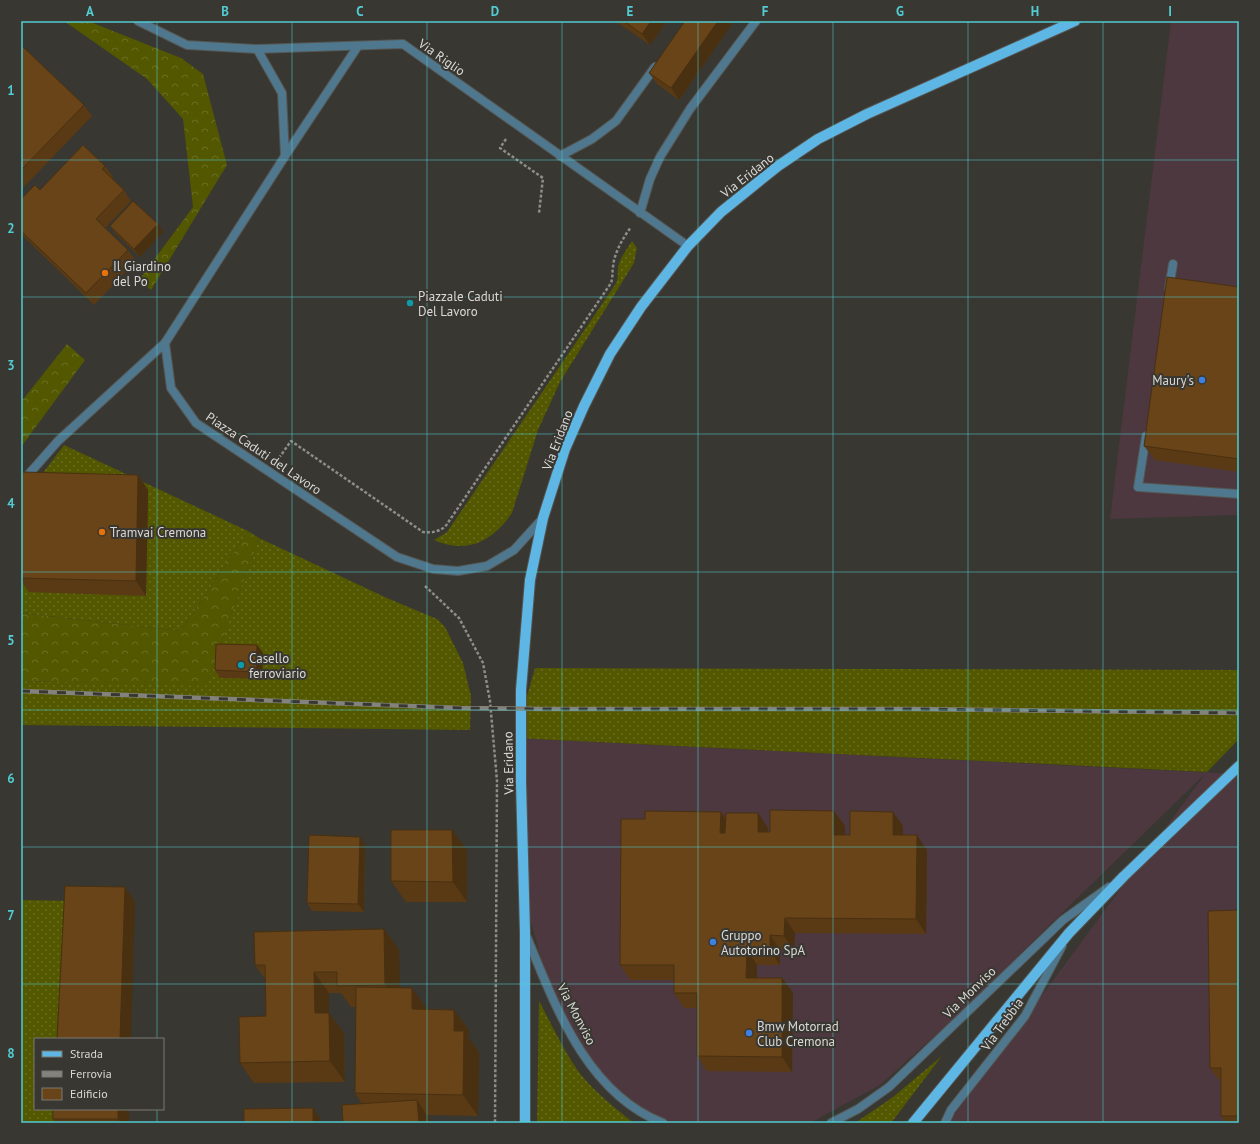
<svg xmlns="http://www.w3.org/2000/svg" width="1260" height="1144" font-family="'PT Sans',sans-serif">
<defs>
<pattern id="grass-dots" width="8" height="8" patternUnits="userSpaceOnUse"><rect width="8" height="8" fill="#525700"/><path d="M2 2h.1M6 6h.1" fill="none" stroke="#6a6f24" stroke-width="1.8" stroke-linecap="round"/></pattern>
<pattern id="forest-crowns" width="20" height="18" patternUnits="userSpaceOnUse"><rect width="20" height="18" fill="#525700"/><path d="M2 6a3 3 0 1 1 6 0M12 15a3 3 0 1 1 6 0" fill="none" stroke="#6a6f24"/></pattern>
</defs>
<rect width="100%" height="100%" fill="#383731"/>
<!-- commercial -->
<g fill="#4c383e">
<path d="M 1171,21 L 1239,21 L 1239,515 L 1110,519 Z"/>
<path d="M 515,738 L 1239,774 L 1239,1123 L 948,1123 L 1205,774 L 948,1024 L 880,1085 L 810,1123 L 665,1123 L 657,1121 L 604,1077 L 558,1021 L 518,874 Z"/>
</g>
<!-- grass -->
<g fill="url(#grass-dots)">
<path d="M 632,241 L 637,248 L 634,263 L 560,382 L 538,430 L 512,513 C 493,541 467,555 434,540 L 447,532 L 615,285 C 620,276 616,273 619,264 C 621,256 628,248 632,241 Z"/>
<path d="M 64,445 L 248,531 L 181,631 L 21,613 L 21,502 Z"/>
<path d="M 259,538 L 387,598 L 437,619 L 445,627 L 463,663 L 471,696 L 470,730 L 21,725 L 21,681 L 206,685 Z"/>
<path d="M 535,668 L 1239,670 L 1239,739 L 1207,772 L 515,738 Z"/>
<path d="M 21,900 L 75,901 L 68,1039 L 35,1039 L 35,1109 L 64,1109 L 63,1123 L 21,1123 Z"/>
<path d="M 539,1001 C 552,1025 565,1054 582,1076 C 597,1094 616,1109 634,1123 L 537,1123 Z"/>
<path d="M 942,1056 L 891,1123 L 855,1123 L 893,1097 Z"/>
</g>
<!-- forest -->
<g fill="url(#forest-crowns)">
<path d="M 64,21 L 88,21 L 181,58 L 203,74 L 227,165 L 151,290 L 139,280 L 193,207 L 183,119 L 147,79 Z"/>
<path d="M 67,344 L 85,360 L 21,447 L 21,402 Z"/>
<path d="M 248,531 L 259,538 L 206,686 L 21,681 L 21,613 L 181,631 Z"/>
</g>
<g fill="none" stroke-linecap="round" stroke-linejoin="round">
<defs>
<g id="service">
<path d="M 560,156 L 592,139 L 616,121 L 655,67"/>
<path d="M 640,213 L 650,179 L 660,157 L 690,109 L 756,21"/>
<path d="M 1169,288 L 1173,264"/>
<path d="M 1146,436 L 1138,487 L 1239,494"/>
<path d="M 21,483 L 58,441 L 165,343"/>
</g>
<g id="minor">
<path d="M 285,156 L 358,46"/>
<path d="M 526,935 C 555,1005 586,1093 663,1123"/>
<path d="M 831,1123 L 858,1109 L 889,1087 L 1063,920 L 1109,887"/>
</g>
<g id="tertiary">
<path d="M 138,21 L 187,45 L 257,49 L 403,44 L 688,246"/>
<path d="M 257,49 L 282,93 L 285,156 L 165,343 L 171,388 L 196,423 L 397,557 L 433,569 L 458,571 L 487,566 L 514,550 L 543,518"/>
<path d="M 945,1123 L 951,1110 L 1025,1016 L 1062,946"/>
</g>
<g id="primary">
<path d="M 525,1123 L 525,932 L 521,782 L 521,690 L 530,580 L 543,518 L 565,449 L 584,406 L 610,354 L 641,307 L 688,246 L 721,212 L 778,166 L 818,139 L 867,114 L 1075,21"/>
<path d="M 913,1123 L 1069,933 L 1124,876 L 1239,766"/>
</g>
</defs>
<!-- service casing -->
<use href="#service" stroke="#55544f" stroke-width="10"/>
<!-- minor casing -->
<use href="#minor" stroke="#55544f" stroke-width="10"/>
<!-- tertiary casing -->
<use href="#tertiary" stroke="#55544f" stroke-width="10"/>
<!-- primary casing -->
<use href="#primary" stroke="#55544f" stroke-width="12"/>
<!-- path -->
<g stroke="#8e8d88" stroke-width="2.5" stroke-dasharray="3 2" stroke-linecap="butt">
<path d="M 506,139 L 500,148 L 543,178 L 539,213"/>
<path d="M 279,458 L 291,441 L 423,532 C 432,533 437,532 445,527 L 611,283 C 613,277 612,273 613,267 C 614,253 623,238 631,227"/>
<path d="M 425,586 L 459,618 L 483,663 L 490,701 L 497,781 L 495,1123"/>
</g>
<!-- service -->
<use href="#service" stroke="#4f778e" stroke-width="8"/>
<!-- minor -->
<use href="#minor" stroke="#4f778e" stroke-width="8"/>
<!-- tertiary -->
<use href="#tertiary" stroke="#4f778e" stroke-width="8"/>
<!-- primary -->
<use href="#primary" stroke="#5eb6e4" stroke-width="10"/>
<defs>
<path id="rail" d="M 21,691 L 460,708 L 540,709 L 912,709 L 1239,713"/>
</defs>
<!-- rail casing -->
<use href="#rail" stroke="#83827d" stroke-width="4.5"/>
<!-- rail -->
<use href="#rail" stroke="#383731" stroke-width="3" stroke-dasharray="9" stroke-linecap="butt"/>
</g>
<!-- wall -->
<g fill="#593a15">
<path d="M 615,21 L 667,21 L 650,45 Z"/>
<path d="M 685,21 L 734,21 L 679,100 L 657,84 L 649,73 Z"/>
<path d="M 21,45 L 84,105 L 92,116 L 21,190 Z"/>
<path d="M 105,166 L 113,177 L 112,178 L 124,190 L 131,201 L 105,228 L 128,250 L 136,261 L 94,305 L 21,234 L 21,199 Z"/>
<path d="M 158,224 L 163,232 L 140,257 L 115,233 L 110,226 Z"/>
<path d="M 1239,287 L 1239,472 L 1155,460 L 1144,446 Z"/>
<path d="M 138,475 L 148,490 L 146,596 L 29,592 L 21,581 L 21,491 Z"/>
<path d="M 257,645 L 263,653 L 262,679 L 220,678 L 215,670 Z"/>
<path d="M 834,811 L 845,826 L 845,835 L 850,835 L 903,826 L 903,835 L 927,850 L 926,934 L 795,933 L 794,950 L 780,950 L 780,965 L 757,965 L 757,978 L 782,978 L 793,993 L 792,1072 L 707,1071 L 697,1056 L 697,1008 L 684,1008 L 674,993 L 674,980 L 630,980 L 620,965 L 645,819 L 721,812 L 725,819 L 768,828 L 768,832 L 770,832 Z"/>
<path d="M 452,830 L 467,850 L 467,902 L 406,902 L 391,881 Z"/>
<path d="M 365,844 L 364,912 L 312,911 L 307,903 Z"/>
<path d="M 1239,910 L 1239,1123 L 1226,1123 L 1221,1116 L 1221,1079 L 1218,1079 L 1210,1068 Z"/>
<path d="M 384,929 L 399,950 L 399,988 L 427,1009 L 454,1010 L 469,1030 L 468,1037 L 479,1052 L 478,1116 L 427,1115 L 431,1121 L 432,1123 L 343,1123 L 362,1104 L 355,1093 L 356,1007 L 351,1007 L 341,993 L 329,993 L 329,1013 L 344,1033 L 345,1082 L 254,1083 L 240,1063 L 266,1016 L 266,980 L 255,965 Z"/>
<path d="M 53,1109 L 129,1109 L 129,1123 L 55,1123 L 53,1119 Z"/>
</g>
<!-- shaded-wall -->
<g fill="#493011">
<path d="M 651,21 L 667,21 L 650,45 L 642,34 Z"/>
<path d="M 718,21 L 734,21 L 679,100 L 671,88 Z"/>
<path d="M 158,224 L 163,232 L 140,257 L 134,249 Z"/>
<path d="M 138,475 L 148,490 L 146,596 L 136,581 Z"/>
<path d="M 257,645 L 263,653 L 262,679 L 256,672 Z"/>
<path d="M 834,811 L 845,826 L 845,850 L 834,835 Z"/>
<path d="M 721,812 L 731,827 L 731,848 L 720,833 Z"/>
<path d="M 893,812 L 903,826 L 903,850 L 893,835 Z"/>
<path d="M 758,813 L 768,828 L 768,846 L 758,832 Z"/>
<path d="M 452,830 L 467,850 L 467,902 L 453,882 Z"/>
<path d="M 917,835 L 927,850 L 926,934 L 916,919 Z"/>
<path d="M 360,837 L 365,844 L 364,912 L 358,904 Z"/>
<path d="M 125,887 L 135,901 L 131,1039 L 120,1039 Z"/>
<path d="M 785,918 L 795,933 L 794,950 L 784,936 Z"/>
<path d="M 384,929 L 399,950 L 400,1006 L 385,985 Z"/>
<path d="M 770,935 L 780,950 L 780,965 L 770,951 Z"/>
<path d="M 747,950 L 757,965 L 757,993 L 746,978 Z"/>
<path d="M 314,972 L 329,993 L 329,1033 L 315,1013 Z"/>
<path d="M 782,978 L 793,993 L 792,1072 L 782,1057 Z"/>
<path d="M 412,988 L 427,1009 L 426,1030 L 412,1009 Z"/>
<path d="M 454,1010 L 469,1030 L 468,1037 L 479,1052 L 478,1116 L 463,1095 L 454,1031 Z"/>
<path d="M 329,1013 L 344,1033 L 345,1082 L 330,1061 Z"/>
<path d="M 417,1100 L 431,1121 L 432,1123 L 419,1123 Z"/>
<path d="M 313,1108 L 323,1123 L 313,1123 Z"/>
<path d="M 118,1109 L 129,1109 L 129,1123 L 121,1123 L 118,1119 Z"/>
</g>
<!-- building -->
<g fill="#684418" stroke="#493011">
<path d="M 624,21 L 651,21 L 642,34 Z"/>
<path d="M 685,21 L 718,21 L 671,88 L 649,73 Z"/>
<path d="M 21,45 L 84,105 L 21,170 Z"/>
<path d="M 83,145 L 105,166 L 102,169 L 124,190 L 96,219 L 128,250 L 86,293 L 21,231 L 21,199 L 35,185 L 40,190 Z"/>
<path d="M 133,201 L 158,224 L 134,249 L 110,226 Z"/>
<path d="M 1167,277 L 1239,287 L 1239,459 L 1144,446 Z"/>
<path d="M 22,472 L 138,475 L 136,581 L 21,578 Z"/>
<path d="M 216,644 L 257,645 L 256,672 L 215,670 Z"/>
<path d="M 770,810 L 834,811 L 834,835 L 850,835 L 850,811 L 893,812 L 893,835 L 917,835 L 916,919 L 785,918 L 784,936 L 770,935 L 770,951 L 747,950 L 746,978 L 782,978 L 782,1057 L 697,1056 L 697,993 L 674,993 L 674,965 L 620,965 L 621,819 L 645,819 L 645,811 L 721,812 L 720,833 L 725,833 L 726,813 L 758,813 L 758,832 L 770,832 Z"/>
<path d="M 391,830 L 452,830 L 453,882 L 391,881 Z"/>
<path d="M 309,835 L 360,837 L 358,904 L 307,903 Z"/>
<path d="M 65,886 L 125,887 L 120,1039 L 57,1039 Z"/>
<path d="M 1239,910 L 1239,1116 L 1221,1116 L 1221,1068 L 1210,1068 L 1208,911 Z"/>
<path d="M 384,929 L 385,985 L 337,986 L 337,972 L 314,972 L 315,1013 L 329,1013 L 330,1061 L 240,1063 L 239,1017 L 266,1016 L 265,965 L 255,965 L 254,932 Z"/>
<path d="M 356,987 L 412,988 L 412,1009 L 454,1010 L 454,1031 L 464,1031 L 463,1095 L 355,1093 Z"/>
<path d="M 417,1100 L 419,1123 L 343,1123 L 342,1105 Z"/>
<path d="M 313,1108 L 313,1123 L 244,1123 L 244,1109 Z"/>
<rect x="53" y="1109" width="65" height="10"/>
</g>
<!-- grid -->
<path fill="none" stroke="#51ccd2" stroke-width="1" stroke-opacity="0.55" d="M 157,21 L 157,1039M 292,21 L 292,1123M 427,21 L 427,1123M 562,21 L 562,1123M 698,21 L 698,1123M 833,21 L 833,1123M 968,21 L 968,1123M 1103,21 L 1103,1123M 21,160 L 1239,160M 21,297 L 1239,297M 21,434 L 1239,434M 21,572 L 1239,572M 21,710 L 1239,710M 21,847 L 1239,847M 21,984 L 1239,984M 157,1109 L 157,1123"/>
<!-- markers -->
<g fill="#e8710a" stroke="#383731" stroke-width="1.5">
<circle cx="105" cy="273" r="4"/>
<circle cx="102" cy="532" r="4"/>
</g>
<g fill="#0f9aa8" stroke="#383731" stroke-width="1.5">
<circle cx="410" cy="303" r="4"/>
<circle cx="241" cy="665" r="4"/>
</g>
<g fill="#3f7fe0" stroke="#383731" stroke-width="1.5">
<circle cx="1202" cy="380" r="4"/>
<circle cx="713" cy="942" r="4"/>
<circle cx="749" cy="1033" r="4"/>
</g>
<g text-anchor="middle" stroke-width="4" stroke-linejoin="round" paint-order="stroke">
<!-- street labels -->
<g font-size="13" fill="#dad9d6" stroke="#383731">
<text transform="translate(442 57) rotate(35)" y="5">Via Riglio</text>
<text transform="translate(747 175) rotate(-38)" y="5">Via Eridano</text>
<text transform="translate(557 440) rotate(-69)" y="5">Via Eridano</text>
<text transform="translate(264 453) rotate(34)" y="5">Piazza Caduti del Lavoro</text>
<text transform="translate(508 763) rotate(-91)" y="5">Via Eridano</text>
<text transform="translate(969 992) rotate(-44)" y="5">Via Monviso</text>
<text transform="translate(577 1014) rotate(62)" y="5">Via Monviso</text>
<text transform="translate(1002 1024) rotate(-54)" y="5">Via Trebbia</text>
</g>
<!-- poi labels -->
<g font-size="13" fill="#dad9d6" stroke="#383731" text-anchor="start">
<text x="113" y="271">Il Giardino<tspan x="113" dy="15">del Po</tspan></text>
<text x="418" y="301">Piazzale Caduti<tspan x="418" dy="15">Del Lavoro</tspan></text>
<text x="1194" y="385" text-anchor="end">Maury's</text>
<text x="110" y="537">Tramvai Cremona</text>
<text x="249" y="663">Casello<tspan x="249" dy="15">ferroviario</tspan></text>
<text x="721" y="940">Gruppo<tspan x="721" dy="15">Autotorino SpA</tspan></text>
<text x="757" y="1031">Bmw Motorrad<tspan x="757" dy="15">Club Cremona</tspan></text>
</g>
</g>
<!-- border -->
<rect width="1260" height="1144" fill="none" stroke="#383731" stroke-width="44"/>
<!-- legend -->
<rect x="34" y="1038" width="130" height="72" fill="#383731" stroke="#797873"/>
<rect x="42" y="1051" width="20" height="6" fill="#5eb6e4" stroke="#797873"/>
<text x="70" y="1058" font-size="12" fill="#dad9d6">Strada</text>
<rect x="42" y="1071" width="20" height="6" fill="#83827d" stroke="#797873"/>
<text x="70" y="1078" font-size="12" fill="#dad9d6">Ferrovia</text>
<rect x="42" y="1088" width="20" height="12" fill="#684418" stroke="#797873"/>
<text x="70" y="1098" font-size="12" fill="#dad9d6">Edificio</text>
<rect x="22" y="22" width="1216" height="1100" fill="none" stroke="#51ccd2" stroke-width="1.5"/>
<g font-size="13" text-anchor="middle" font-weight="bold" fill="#51ccd2">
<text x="90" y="16">A</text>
<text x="225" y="16">B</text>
<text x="360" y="16">C</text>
<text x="495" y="16">D</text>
<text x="630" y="16">E</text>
<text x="765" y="16">F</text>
<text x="900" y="16">G</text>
<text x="1035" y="16">H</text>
<text x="1170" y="16">I</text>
<text x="11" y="95">1</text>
<text x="11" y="233">2</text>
<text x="11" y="370">3</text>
<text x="11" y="508">4</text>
<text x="11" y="645">5</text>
<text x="11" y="783">6</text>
<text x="11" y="920">7</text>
<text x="11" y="1058">8</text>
</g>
</svg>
